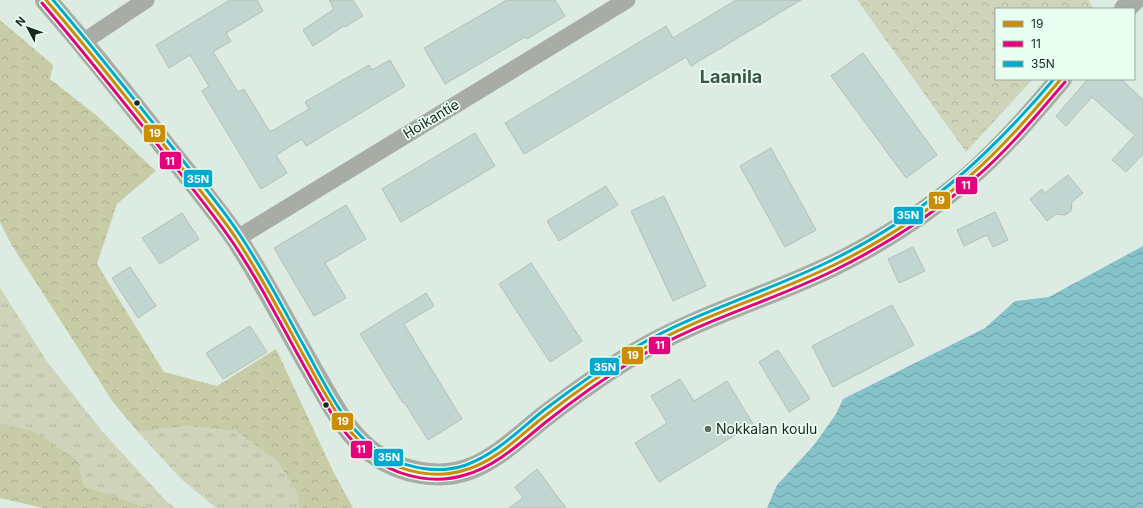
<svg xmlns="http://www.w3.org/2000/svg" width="1143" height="508" font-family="Inter,sans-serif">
<defs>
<pattern id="grass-tufts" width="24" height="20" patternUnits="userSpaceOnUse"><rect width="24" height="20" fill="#ced3ba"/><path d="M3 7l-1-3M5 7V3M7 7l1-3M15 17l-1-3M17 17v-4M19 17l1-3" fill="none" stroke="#b0b5a0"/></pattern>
<pattern id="forest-crowns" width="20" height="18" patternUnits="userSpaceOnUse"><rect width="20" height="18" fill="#c8cca6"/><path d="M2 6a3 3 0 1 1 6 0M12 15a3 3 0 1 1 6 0" fill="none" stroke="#abaf8f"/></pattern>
<pattern id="park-crowns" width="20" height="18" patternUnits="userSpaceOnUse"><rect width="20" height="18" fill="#ced3ba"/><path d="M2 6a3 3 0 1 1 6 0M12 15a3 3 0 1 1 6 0" fill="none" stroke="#b0b5a0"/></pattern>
<pattern id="water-waves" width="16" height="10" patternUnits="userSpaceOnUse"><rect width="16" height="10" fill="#86c2ca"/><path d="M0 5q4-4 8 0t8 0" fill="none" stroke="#6d9da4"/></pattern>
</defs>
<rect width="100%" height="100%" fill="#ddece2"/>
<!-- grass -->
<g fill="url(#grass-tufts)">
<path d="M 0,288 L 48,363 L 102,431 L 166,501 L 175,508 L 148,508 L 84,486 L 31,430 L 0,424 Z"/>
<path d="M 187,426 L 235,431 L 277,461 L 297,493 L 299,508 L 216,508 L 181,479 L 138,432 Z"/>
</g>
<!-- forest -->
<g fill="url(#forest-crowns)">
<path d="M 0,20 L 53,65 L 50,79 L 96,115 L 156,171 L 117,204 L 97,264 L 164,372 L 217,386 L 276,349 L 333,471 L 353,508 L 299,508 L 297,493 L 277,461 L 235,431 L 187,426 L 138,432 L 113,402 L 11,244 L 0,222 Z"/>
<path d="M 0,424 L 31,430 L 77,460 L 84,486 L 148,508 L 43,508 L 0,498 Z"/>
</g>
<!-- park -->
<path fill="url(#park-crowns)" d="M 857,0 L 1088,0 L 1094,9 L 996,9 L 996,79 L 1033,79 L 966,152 Z"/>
<!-- water -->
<path fill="url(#water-waves)" d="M 1143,246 L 1143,508 L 767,508 L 777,485 L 814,445 L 836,414 L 843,399 L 985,328 L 1015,301 L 1049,297 Z"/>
<!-- building -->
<g fill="#c1d6d0" stroke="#b2beb9">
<path d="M 230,0 L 257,0 L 263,11 L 226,33 L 231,41 L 213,52 L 238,92 L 244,89 L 270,132 L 309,109 L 305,102 L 369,65 L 372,70 L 390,60 L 405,86 L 306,146 L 302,139 L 276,155 L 287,173 L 261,189 L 202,91 L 209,86 L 190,55 L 169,68 L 156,45 Z"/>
<path d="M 329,0 L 353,0 L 363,16 L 345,27 L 344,26 L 313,46 L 303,30 L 334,9 Z"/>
<path d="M 507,0 L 555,0 L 565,16 L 527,39 L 525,37 L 445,84 L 424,48 Z"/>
<path d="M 736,0 L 801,0 L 691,66 L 686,57 L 524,154 L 505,123 L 666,26 L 673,38 Z"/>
<path d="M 863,53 L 937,155 L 906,178 L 831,76 Z"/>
<path d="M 1088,79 L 1121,79 L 1143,100 L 1143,154 L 1126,172 L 1112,160 L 1135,135 L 1092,97 L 1066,126 L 1056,116 Z"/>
<path d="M 475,133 L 495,166 L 401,222 L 382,189 Z"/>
<path d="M 771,148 L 816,230 L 785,247 L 740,166 Z"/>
<path d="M 1068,175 L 1083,193 L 1072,202 L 1071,211 L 1065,215 L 1056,214 L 1047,221 L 1030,199 L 1042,189 L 1045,193 Z"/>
<path d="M 606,186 L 618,205 L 559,241 L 547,221 Z"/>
<path d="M 664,196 L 706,286 L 673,301 L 631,211 Z"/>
<path d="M 346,205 L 366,239 L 325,263 L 346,298 L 314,316 L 274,248 Z"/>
<path d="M 995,212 L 1008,240 L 993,247 L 987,235 L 964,246 L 957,230 Z"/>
<path d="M 182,213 L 199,239 L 160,264 L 142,238 Z"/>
<path d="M 913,247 L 925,271 L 899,283 L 888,259 Z"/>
<path d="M 531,263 L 582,341 L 550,362 L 499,284 Z"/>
<path d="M 130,267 L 156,306 L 138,318 L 112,278 Z"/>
<path d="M 426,293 L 434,306 L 404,324 L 462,419 L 428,440 L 404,402 L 403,403 L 360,334 Z"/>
<path d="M 892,305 L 914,345 L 833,387 L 812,346 Z"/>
<path d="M 250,326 L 267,352 L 223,379 L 206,353 Z"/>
<path d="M 778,350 L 810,399 L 789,412 L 759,362 Z"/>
<path d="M 680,379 L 694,401 L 727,381 L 753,424 L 659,482 L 635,443 L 667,423 L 651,396 Z"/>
<path d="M 537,469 L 566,508 L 509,508 L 523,498 L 515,487 Z"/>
</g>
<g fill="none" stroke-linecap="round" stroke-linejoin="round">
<!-- minor -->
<g stroke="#a7ada5" stroke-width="17">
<path d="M 83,42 L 146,0"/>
<path d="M 236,239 L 627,0"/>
</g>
<!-- tertiary -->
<g stroke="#a7ada5" stroke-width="22">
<path d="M 46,0 C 87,47 126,96 164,145 C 189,176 214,206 236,238 C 264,281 287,326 312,370 C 330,400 345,433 373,453 C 400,473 440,481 472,468 C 499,457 522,434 545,416 C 578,391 612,366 648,346 C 707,314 772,295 832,266 C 881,242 930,210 971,175 C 1004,146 1033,112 1061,79"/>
<path d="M 1125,9 L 1134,0"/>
</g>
<defs>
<path id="bus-1" d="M 46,0 C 87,47 125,96 164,145 C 188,176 214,206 236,238 C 262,277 283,318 305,358 C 325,393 344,435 379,457 C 404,473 437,479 465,470 C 497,461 520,435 545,416 C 574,393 604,372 636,353 C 698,316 768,297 832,266 C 882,242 929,211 971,175 C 1004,146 1033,112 1061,79"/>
<path id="bus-2" d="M 42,3 C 83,51 122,100 161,149 C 184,178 208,207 229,237 C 257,277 279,321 303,364 C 323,399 342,440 378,462 C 404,478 436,484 465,475 C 497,466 521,442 546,422 C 575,399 606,377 637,358 C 699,321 770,302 835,270 C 884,246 932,215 974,179 C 1008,150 1036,116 1065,82"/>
<path id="bus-3" d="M 53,0 C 93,47 131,95 169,143 C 193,174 219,203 240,235 C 264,271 284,310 305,348 C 326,386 347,434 386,456 C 410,469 440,474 466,465 C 496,454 519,430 544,410 C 573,388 603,367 634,348 C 695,312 764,293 828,262 C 922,217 987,158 1054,79"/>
</defs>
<!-- bus-1 casing -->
<use href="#bus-1" stroke="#e8fef0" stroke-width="6"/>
<!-- bus-2 casing -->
<use href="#bus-2" stroke="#e8fef0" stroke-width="6"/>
<!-- bus-3 casing -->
<use href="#bus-3" stroke="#e8fef0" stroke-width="6"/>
<!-- bus-1 -->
<use href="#bus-1" stroke="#cb8c06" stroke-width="3"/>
<!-- bus-2 -->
<use href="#bus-2" stroke="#e5007d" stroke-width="3"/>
<!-- bus-3 -->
<use href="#bus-3" stroke="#00a9ce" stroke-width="3"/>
</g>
<!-- markers -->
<g fill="#1b2620" stroke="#e8fef0" stroke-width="1.5">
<circle cx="137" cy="103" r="3.5"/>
<circle cx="326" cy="405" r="3.5"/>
</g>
<circle fill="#5f6b64" stroke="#e8fef0" stroke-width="1.5" cx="708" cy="429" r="4"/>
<g text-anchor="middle" stroke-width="3.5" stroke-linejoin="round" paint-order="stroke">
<!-- street labels -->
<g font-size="14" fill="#1b2620" stroke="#e8fef0">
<text transform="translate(431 119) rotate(-31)" y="5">Hoikantie</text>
</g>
<!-- poi labels -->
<g font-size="14" fill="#1b2620" stroke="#e8fef0" text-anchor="start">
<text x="716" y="434">Nokkalan koulu</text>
</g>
<!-- district labels -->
<g font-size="18" font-weight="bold" fill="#3e5648" stroke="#e8fef0">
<text x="731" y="83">Laanila</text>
</g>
</g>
<g stroke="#e8fef0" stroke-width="1.5">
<rect x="143" y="124" width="23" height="19" rx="4" fill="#cb8c06"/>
<rect x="159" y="151" width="23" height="19" rx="4" fill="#e5007d"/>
<rect x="183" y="169" width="30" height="19" rx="4" fill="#00a9ce"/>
<rect x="955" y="176" width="23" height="19" rx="4" fill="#e5007d"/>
<rect x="928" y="191" width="23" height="19" rx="4" fill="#cb8c06"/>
<rect x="893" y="206" width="31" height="19" rx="4" fill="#00a9ce"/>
<rect x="648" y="336" width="23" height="19" rx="4" fill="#e5007d"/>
<rect x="621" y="346" width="23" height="19" rx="4" fill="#cb8c06"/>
<rect x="589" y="357" width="31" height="19" rx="4" fill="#00a9ce"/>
<rect x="331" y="412" width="23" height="19" rx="4" fill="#cb8c06"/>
<rect x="350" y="440" width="23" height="19" rx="4" fill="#e5007d"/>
<rect x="373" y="448" width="31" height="19" rx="4" fill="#00a9ce"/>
</g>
<g font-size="11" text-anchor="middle" font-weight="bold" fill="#fff">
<text x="155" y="137">19</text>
<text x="170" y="165">11</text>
<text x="198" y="183">35N</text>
<text x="966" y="189">11</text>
<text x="939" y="204">19</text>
<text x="908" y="219">35N</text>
<text x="660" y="349">11</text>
<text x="633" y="359">19</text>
<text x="605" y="371">35N</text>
<text x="343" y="425">19</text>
<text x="361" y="453">11</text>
<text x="389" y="461">35N</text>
</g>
<!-- legend -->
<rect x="995" y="8" width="140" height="72" fill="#e8fef0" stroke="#96a89d"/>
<rect x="1003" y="21" width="20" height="6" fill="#cb8c06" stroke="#96a89d"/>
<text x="1031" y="28" font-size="12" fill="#1b2620">19</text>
<rect x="1003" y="41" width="20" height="6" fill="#e5007d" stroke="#96a89d"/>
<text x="1031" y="48" font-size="12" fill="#1b2620">11</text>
<rect x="1003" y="61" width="20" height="6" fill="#00a9ce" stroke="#96a89d"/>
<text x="1031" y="68" font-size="12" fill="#1b2620">35N</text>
<!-- north arrow -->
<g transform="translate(28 28) rotate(311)" stroke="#e8fef0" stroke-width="3" paint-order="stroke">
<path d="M0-3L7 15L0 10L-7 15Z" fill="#1b2620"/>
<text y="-6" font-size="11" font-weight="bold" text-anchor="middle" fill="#1b2620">N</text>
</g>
</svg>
